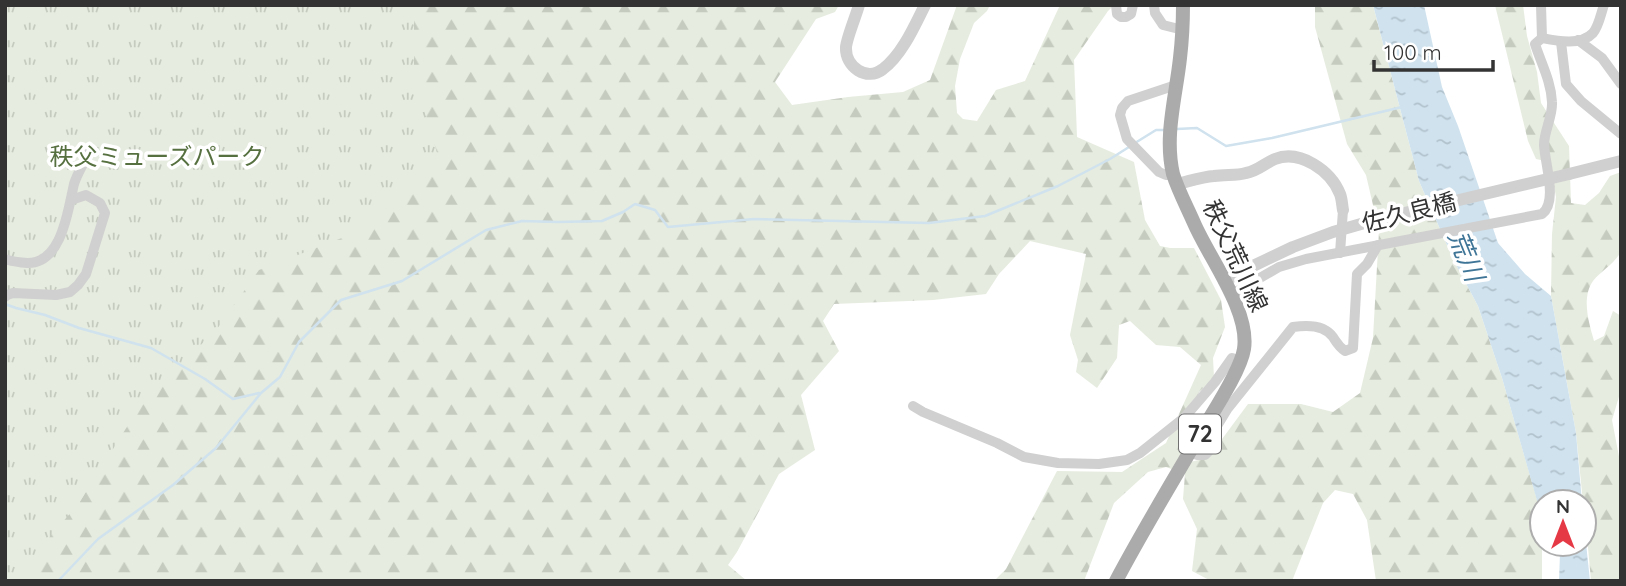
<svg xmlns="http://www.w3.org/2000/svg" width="1626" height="586" font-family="Quicksand,'Noto Sans JP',sans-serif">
<defs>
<pattern id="forest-firs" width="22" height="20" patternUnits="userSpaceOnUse" patternTransform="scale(1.75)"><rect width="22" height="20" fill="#e6ecdf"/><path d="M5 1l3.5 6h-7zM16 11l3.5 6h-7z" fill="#c6cbc0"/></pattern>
<pattern id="park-tufts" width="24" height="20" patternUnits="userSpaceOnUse" patternTransform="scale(1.75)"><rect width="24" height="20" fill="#e6ecdf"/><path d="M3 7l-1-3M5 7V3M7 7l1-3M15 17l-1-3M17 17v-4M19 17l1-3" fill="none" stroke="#c6cbc0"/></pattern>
<pattern id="water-ripples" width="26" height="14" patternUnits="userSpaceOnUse" patternTransform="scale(1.75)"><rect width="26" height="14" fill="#cfe2ee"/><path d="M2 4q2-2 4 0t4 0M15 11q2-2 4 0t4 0" fill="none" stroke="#b2c2cd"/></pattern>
</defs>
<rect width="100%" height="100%" fill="#fff"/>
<!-- forest -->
<g fill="url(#forest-firs)">
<path d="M 5,5 L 839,5 L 835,12 L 816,19 L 775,82 L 792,105 L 848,97 L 903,92 L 930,80 L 957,5 L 990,5 L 987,11 L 974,23 L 960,59 L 955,86 L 957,113 L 963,119 L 977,121 L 996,90 L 1025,81 L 1060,5 L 1114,5 L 1108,11 L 1074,60 L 1077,137 L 1134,162 L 1145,220 L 1160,246 L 1170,248 L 1194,248 L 1221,300 L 1225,327 L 1213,358 L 1214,378 L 1199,392 L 1183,449 L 1190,462 L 1208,458 L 1248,404 L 1301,404 L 1333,412 L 1360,393 L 1373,338 L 1379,231 L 1366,175 L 1347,144 L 1315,27 L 1315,5 L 1373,5 L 1419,181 L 1454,261 L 1478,306 L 1502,378 L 1542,517 L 1542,581 L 1376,581 L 1367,520 L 1353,494 L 1335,490 L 1323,503 L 1292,581 L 1211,581 L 1192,571 L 1197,529 L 1183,499 L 1185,474 L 1166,467 L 1148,472 L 1114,503 L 1084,581 L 994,581 L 1006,569 L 1057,471 L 1122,472 L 1166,443 L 1201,365 L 1180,347 L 1156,345 L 1130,321 L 1119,325 L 1117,358 L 1097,388 L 1076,372 L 1078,360 L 1070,335 L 1086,254 L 1030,241 L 999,274 L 986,294 L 933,300 L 834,304 L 823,321 L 839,351 L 801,395 L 815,450 L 779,474 L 737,552 L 728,565 L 747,581 L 5,581 Z"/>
<path d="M 1495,5 L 1523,5 L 1527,36 L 1537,72 L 1541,103 L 1569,146 L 1571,203 L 1585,205 L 1599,193 L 1610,176 L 1621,172 L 1621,252 C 1612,266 1601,271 1593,281 C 1581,298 1589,323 1594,341 L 1604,336 L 1613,311 L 1621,316 L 1621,390 L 1612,420 L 1621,467 L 1621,581 L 1591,581 L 1584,502 L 1583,502 L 1576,433 L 1551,296 L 1552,234 L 1556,197 L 1550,162 L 1536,159 L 1528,141 Z"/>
</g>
<!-- park -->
<path fill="url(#park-tufts)" d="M 5,5 L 414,5 L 414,76 L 437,153 L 365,229 L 259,270 L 217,329 L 142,403 L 79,503 L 12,581 L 5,581 Z"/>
<!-- water -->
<g fill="url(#water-ripples)">
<path d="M 1373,5 L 1424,5 L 1442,87 L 1458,126 L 1498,243 L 1525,274 L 1551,296 L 1576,433 L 1582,502 L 1542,502 L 1542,518 L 1502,378 L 1478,306 L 1454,261 L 1419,181 Z"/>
<path d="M 1584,524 L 1590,581 L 1559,581 L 1560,554 L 1555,544 L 1584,544 Z"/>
</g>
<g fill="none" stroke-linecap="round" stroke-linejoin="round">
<!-- stream -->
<g stroke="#cfe2ee" stroke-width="2.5">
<path d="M 1177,129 L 1197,128 L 1226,146 L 1272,138 L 1402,107"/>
<path d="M 1135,143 L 1156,130 L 1166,130"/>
<path d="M 5,304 L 16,308 L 45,315 L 79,328 L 151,348 L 205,379 L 233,399 L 259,393"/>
<path d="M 58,581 L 98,539 L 173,485 L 216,448 L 261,393 L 280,377 L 299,342 L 341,300 L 402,281 L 486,230 L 522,221 L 558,222 L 602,221 L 623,212 L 635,204 L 655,210 L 668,227 L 754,219 L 929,223 L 985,216 L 1058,186 L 1110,159 L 1129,147"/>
</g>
<!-- minor -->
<g stroke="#d0d0d0" stroke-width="10">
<path d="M 1116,5 L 1117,14 L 1121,17 L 1126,17 L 1131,14 L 1133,5"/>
<path d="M 1154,5 L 1155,13 L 1163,25 L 1183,30"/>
<path d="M 1541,5 L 1542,38"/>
<path d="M 1578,40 L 1602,58 L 1621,84"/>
<path d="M 1561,42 L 1566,84 L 1581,101 L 1621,134"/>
<path d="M 1174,175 L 1166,175 L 1159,172 L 1127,139 L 1120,115 L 1122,108 L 1128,101 L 1176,85"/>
<path d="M 1340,253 L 1343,210"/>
<path d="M 5,259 C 12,262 19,262 27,263 C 62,264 68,210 74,184 C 77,174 84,163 88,154"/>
<path d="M 1232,294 L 1279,267 L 1306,259 L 1542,214 C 1558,202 1545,164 1544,145 C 1544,131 1553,116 1552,102 C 1551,81 1541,63 1535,44 L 1542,38 C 1557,41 1581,46 1593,33 C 1599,26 1601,13 1604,5"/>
<path d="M 5,297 L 7,295 L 13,293 L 56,295 L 70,292 L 78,285 L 86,274 L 105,213 L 100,203 L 86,195 L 71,200"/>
<path d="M 913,406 L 923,412 L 997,443 L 1024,457 L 1058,463 L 1099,464 L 1127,460 L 1140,453 L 1184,418 L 1215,382 L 1232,358 L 1241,361"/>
<path d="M 1190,452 L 1197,455 L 1205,455 L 1209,451 L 1217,426 L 1228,408 L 1293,327 C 1306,325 1324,324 1333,337 C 1337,343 1338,346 1345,351 L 1353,348 L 1357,274 L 1367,264 L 1378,245"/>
</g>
<!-- tertiary -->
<g stroke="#d0d0d0" stroke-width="12">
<path d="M 859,5 C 856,16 847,37 846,47 C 845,67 867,82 883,69 C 902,55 915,25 925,5"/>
<path d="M 1569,174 L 1621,161"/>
<path d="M 1177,184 C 1190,181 1202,177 1214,176 C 1225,174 1236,176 1246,173 C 1258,171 1265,163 1275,159 C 1300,149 1331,171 1340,194 C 1342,199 1342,205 1343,210"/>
<path d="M 1224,281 L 1253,266"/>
</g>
<!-- primary -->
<path stroke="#ababab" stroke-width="14" d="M 1116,581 C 1144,528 1176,476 1206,424 C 1217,406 1241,369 1244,349 C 1250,311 1209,258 1194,223 C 1187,207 1178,190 1173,174 C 1164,136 1176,96 1180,58 C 1182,41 1183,23 1183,5"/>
<!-- tertiary-bridge -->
<path stroke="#d0d0d0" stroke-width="12" d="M 1253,266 L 1293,247 L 1333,232 L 1375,220 L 1569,174"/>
</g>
<g text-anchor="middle" stroke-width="7" stroke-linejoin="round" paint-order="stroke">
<!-- shield labels -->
<rect fill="#fff" stroke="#707070" stroke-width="2" x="1179" y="414.5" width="42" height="39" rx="5"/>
<g font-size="23" font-weight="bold" fill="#333">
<text x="1200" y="442">72</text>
</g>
<!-- park labels -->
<g font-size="24" fill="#56703f" stroke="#fff">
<text x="157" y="165">秩父ミューズパーク</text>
</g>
<!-- street labels -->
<g font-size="24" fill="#333" stroke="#fff">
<text transform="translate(1409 213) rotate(-14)" y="8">佐久良橋</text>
<text transform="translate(1235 256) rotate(65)" y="8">秩父荒川線</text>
</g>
<!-- water labels -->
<g font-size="26" font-style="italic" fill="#3f7597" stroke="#fff">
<text transform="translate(1466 256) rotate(68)" y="9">荒川</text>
</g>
</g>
<!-- border -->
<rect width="1626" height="586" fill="none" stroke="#333333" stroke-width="14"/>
<!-- north arrow -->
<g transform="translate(1563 523)"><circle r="33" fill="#ffffff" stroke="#adadad" stroke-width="2"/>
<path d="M0-5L12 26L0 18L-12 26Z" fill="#e63946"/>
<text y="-10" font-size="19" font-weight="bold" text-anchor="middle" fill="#333333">N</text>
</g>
<!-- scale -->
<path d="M1374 60v10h119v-10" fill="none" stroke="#333333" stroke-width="3.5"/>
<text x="1384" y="60" font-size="21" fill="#333333" stroke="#ffffff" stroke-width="5" paint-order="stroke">100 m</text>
</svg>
